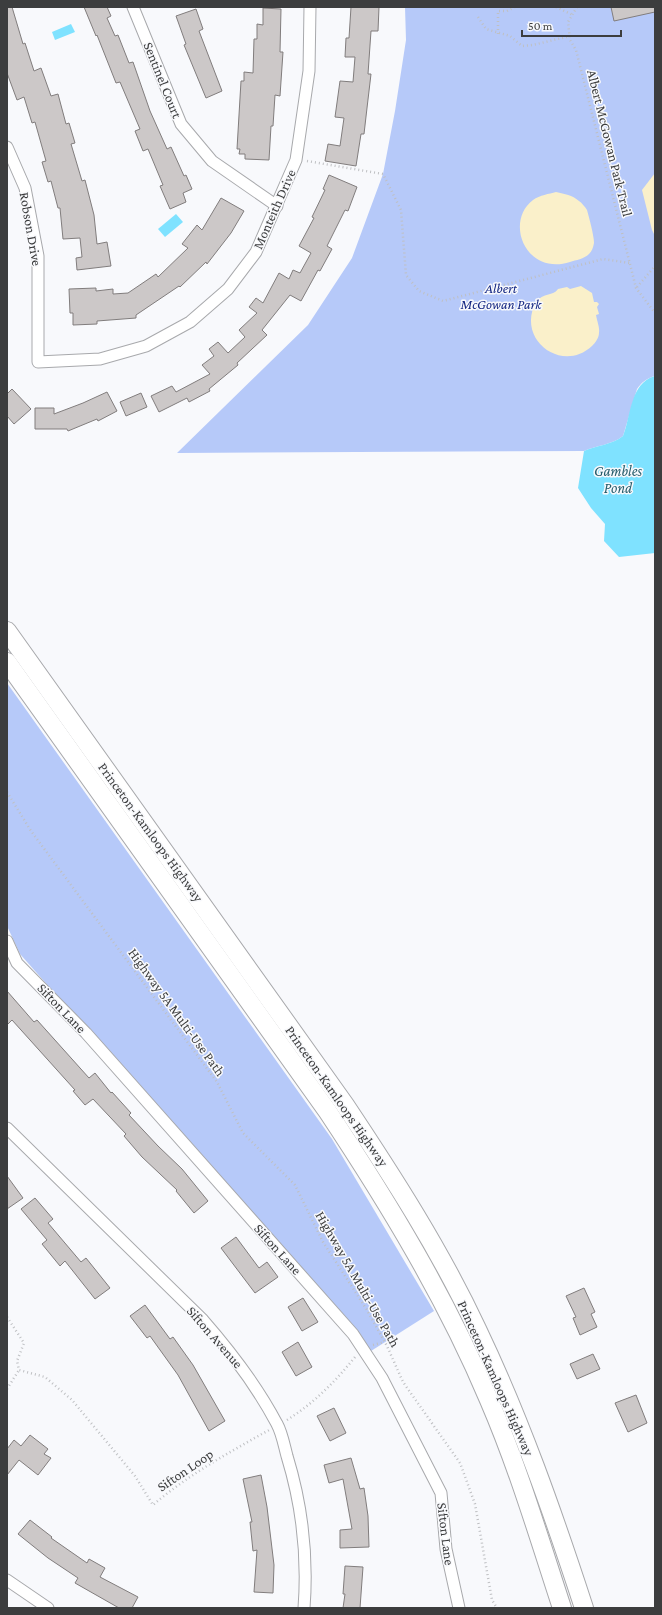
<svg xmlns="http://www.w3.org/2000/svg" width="662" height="1615" font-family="'Crimson Pro',serif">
<rect width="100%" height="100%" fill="#f8f9fc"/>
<!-- green -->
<g fill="#b6c9f9">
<path d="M 405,7 L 655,7 L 655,376 C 647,378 642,382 637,389 L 623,436 C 612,445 597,445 584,451 L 177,453 L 308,325 L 352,258 L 383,174 L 395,111 L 406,40 Z"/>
<path d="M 7,683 L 332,1139 L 434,1311 L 371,1351 L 20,954 L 7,926 Z"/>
</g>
<!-- sand -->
<g fill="#faf0ca">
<path d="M 655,173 L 655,236 L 652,230 L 642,190 Z"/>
<path d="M 556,192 C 565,194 572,195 579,201 C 582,203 585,207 587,210 C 589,217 594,236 594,243 C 593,248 592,251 589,254 C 584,259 576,260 570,262 C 526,276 504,222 533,200 C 540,195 549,194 556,192 Z"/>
<path d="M 581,286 L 592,293 L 594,302 L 597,302 L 599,304 L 597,307 L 599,314 L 596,315 C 597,321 600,328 599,333 C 599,338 595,343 592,346 C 563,373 519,342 534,306 C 541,291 553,297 558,289 L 567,287 L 570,289 Z"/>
</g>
<!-- water -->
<g fill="#7fe2ff">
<path d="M 71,24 L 75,32 L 55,40 L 52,32 Z"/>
<path d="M 176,214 L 183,222 L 165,237 L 158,229 Z"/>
<path d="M 655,376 L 655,553 L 619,557 L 604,541 L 605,524 L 591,508 L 578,488 L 584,451 C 597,445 612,445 623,436 C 631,416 630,383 655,376 Z"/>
</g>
<!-- building -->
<g fill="#ccc8c8" stroke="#817d7d">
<path d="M 7,7 L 12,7 L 23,44 L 25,43 L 34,71 L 41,68 L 51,96 L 58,94 L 66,124 L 69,123 L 75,143 L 71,144 L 82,181 L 85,180 L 94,215 L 97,244 L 107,242 L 111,266 L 77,270 L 76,258 L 82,257 L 80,238 L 63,239 L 60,208 L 58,208 L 51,181 L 48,182 L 42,162 L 46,161 L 35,122 L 32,123 L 24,97 L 17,100 L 7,73 Z"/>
<path d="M 84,7 L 107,7 L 111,16 L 107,18 L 115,36 L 118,35 L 129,63 L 133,62 L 150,111 L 167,149 L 171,147 L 184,176 L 186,175 L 192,189 L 183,193 L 186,202 L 170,209 L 160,186 L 163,185 L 148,149 L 143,151 L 135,131 L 140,129 L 120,82 L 116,83 L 97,35 L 96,36 Z"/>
<path d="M 351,7 L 379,7 L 378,31 L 371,31 L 368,74 L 371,74 L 367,108 L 364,134 L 361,134 L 356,166 L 325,161 L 328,144 L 340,146 L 344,118 L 335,117 L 340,81 L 353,82 L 355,57 L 345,57 L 346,38 L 349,38 Z"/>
<path d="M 611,7 L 655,7 L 655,12 L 614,21 Z"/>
<path d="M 263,8 L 281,9 L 280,52 L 283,52 L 280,96 L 275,95 L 273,126 L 271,126 L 269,160 L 245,159 L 245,154 L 239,154 L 240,149 L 237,149 L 241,81 L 244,81 L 244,72 L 253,73 L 254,39 L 257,39 L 257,24 L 263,25 Z"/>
<path d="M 196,9 L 203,29 L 199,31 L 222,91 L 206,98 L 184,45 L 186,44 L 176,16 Z"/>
<path d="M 329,175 L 357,187 L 348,211 L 345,210 L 327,246 L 332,249 L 320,271 L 318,270 L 301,301 L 290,295 L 262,330 L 267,335 L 237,363 L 238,365 L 209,389 L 210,391 L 189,402 L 187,398 L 159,412 L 151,396 L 172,386 L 176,392 L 210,374 L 202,365 L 214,356 L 209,349 L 218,342 L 228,353 L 245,337 L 239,330 L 257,313 L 249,307 L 256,298 L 263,303 L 279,273 L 289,279 L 293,270 L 300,273 L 311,253 L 299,246 L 314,218 L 312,217 L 325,190 L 323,189 Z"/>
<path d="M 221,198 L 244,211 L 231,233 L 207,264 L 206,262 L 180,287 L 179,286 L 136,315 L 136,318 L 97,321 L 97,324 L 73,325 L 73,313 L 70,313 L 69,289 L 96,288 L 96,291 L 113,289 L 113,294 L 128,293 L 156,274 L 158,277 L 188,248 L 182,244 L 197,225 L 202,230 Z"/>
<path d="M 12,389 L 31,409 L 14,424 L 7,416 L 7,394 Z"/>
<path d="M 107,392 L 117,411 L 98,421 L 97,419 L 68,431 L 67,429 L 35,429 L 35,408 L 54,408 L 54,414 L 83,403 Z"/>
<path d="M 141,393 L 147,407 L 126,416 L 120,402 Z"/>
<path d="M 7,991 L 34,1022 L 37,1020 L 89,1078 L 95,1073 L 111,1093 L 112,1092 L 131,1113 L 129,1115 L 158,1146 L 182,1169 L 208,1201 L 194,1213 L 176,1191 L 177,1190 L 142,1157 L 124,1136 L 126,1134 L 93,1099 L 85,1105 L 73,1091 L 75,1090 L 12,1020 L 7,1025 Z"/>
<path d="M 7,1176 L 23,1198 L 7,1209 Z"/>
<path d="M 35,1198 L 53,1219 L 48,1223 L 81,1262 L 86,1258 L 110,1288 L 95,1299 L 65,1261 L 60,1266 L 42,1244 L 47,1240 L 21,1209 Z"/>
<path d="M 236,1237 L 259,1268 L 267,1262 L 278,1277 L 255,1293 L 221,1248 Z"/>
<path d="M 584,1288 L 595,1312 L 591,1314 L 597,1327 L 580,1335 L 573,1318 L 576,1317 L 566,1296 Z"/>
<path d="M 303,1298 L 318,1322 L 302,1331 L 288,1307 Z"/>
<path d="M 145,1305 L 170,1339 L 173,1337 L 193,1365 L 225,1421 L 209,1431 L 178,1375 L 150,1336 L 147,1338 L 130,1316 Z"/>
<path d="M 298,1342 L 312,1367 L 296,1376 L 282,1352 Z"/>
<path d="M 593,1354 L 600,1369 L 577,1379 L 570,1364 Z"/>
<path d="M 636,1395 L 647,1423 L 628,1432 L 615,1403 Z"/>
<path d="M 334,1408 L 346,1433 L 330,1441 L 317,1416 Z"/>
<path d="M 30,1435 L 48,1449 L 44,1454 L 51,1458 L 38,1475 L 19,1460 L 7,1475 L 7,1449 L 14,1440 L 21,1446 Z"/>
<path d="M 351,1458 L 360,1489 L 364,1488 L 368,1516 L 369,1547 L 340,1548 L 340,1530 L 352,1529 L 343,1479 L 329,1483 L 324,1465 Z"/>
<path d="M 261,1475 L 267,1507 L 274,1565 L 273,1593 L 254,1592 L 257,1550 L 253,1551 L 250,1522 L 252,1522 L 243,1479 Z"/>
<path d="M 30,1520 L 52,1537 L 51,1538 L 87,1563 L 89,1559 L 105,1568 L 100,1577 L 138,1597 L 132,1608 L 119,1608 L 75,1583 L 78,1578 L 48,1558 L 18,1534 Z"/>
<path d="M 345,1566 L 363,1567 L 360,1608 L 343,1608 L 345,1594 L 343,1594 Z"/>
</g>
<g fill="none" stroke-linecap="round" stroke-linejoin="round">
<defs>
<g id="street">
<path d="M 133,7 L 181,124 L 212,161 L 277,206"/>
<path d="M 7,147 L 25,188 L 38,256 L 38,362 L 100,359 L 146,346 L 190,322 L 228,289 L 256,252 L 296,160 L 309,71 L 310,7"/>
<path d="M 7,941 L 17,963 L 86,1033 L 353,1334 L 382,1378 L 441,1493 L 446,1549 L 459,1608"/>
<path d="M 7,1128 L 203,1320 C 231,1352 257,1386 277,1424 C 282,1433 284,1445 287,1456 C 302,1505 308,1556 304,1608"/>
<path d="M 7,1580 L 48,1608"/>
</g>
<g id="primary">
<path d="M 7,631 L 345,1105 C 393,1177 440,1250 477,1329 C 520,1419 553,1513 584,1608"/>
<path d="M 7,662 L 328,1112 C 389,1204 446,1298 489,1400 C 518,1467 539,1538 562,1608"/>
</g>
</defs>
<!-- street casing -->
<use href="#street" stroke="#a8a9ac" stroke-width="13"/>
<!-- primary casing -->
<use href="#primary" stroke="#a8a9ac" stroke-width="20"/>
<!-- path -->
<g stroke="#bfc0c3" stroke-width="2.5" stroke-dasharray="1 3" stroke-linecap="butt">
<path d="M 556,7 L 573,15"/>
<path d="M 577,7 L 568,22 L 570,40 L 576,50 L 636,288 L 655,313"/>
<path d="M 478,17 L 486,29 L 510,36 L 522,46 L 533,45 L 570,36"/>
<path d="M 498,34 L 498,11 L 507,11 L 515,7"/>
<path d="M 307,161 L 383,174 L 401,210 L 406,275 L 419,291 L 443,301 L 603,259 L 630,263"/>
<path d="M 637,287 L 655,266"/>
<path d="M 7,792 L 31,831 L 217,1082 L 243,1133 L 295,1185 L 323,1242 L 367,1310 L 387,1346 L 403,1382 L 460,1463 L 475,1504 L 492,1600 L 497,1608"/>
<path d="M 7,1317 L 24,1343 L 17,1361 L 19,1370 L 45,1377 L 72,1400 L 135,1476 L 153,1505 C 188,1475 228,1453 269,1430"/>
<path d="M 373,1345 L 384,1342"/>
<path d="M 7,1389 L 19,1370"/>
<path d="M 287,1420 C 314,1403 335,1382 355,1357"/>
</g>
<!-- street -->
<use href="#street" stroke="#fff" stroke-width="11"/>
<!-- primary -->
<use href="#primary" stroke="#fff" stroke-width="18"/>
</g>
<g text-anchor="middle" stroke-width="3" stroke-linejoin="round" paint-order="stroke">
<!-- street labels -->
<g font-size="14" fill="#3c3d3e" stroke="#f8f9fc">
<text transform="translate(163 80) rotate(68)" y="5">Sentinel Court</text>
<text transform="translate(610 143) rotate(76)" y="5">Albert McGowan Park Trail</text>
<text transform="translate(274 209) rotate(-66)" y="5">Monteith Drive</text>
<text transform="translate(31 229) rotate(80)" y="5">Robson Drive</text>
<text transform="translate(151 832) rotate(54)" y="5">Princeton-Kamloops Highway</text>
<text transform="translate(62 1008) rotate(46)" y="5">Sifton Lane</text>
<text transform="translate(177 1012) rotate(54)" y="5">Highway 5A Multi-Use Path</text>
<text transform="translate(337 1096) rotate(55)" y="5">Princeton-Kamloops Highway</text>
<text transform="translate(278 1249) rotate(48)" y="5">Sifton Lane</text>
<text transform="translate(358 1279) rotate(60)" y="5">Highway 5A Multi-Use Path</text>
<text transform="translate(215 1337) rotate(49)" y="5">Sifton Avenue</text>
<text transform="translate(496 1378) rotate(66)" y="5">Princeton-Kamloops Highway</text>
<text transform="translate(185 1470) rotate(-34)" y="5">Sifton Loop</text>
<text transform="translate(446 1534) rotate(83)" y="5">Sifton Lane</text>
</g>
<!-- park labels -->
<g font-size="14" font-style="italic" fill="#142783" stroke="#f8f9fc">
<text x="501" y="293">Albert<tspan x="501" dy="16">McGowan Park</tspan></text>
</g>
<!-- water labels -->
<g font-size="15" font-style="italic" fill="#265d6c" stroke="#f8f9fc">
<text x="618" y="476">Gambles<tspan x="618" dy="17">Pond</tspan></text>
</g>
</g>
<!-- border -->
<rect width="662" height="1615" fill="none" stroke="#3c3d3e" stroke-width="16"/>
<!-- scale -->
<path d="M522 30v6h99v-6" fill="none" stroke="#3c3d3e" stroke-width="2"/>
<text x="528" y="30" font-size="12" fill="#3c3d3e" stroke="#f8f9fc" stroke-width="3" paint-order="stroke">50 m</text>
</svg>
